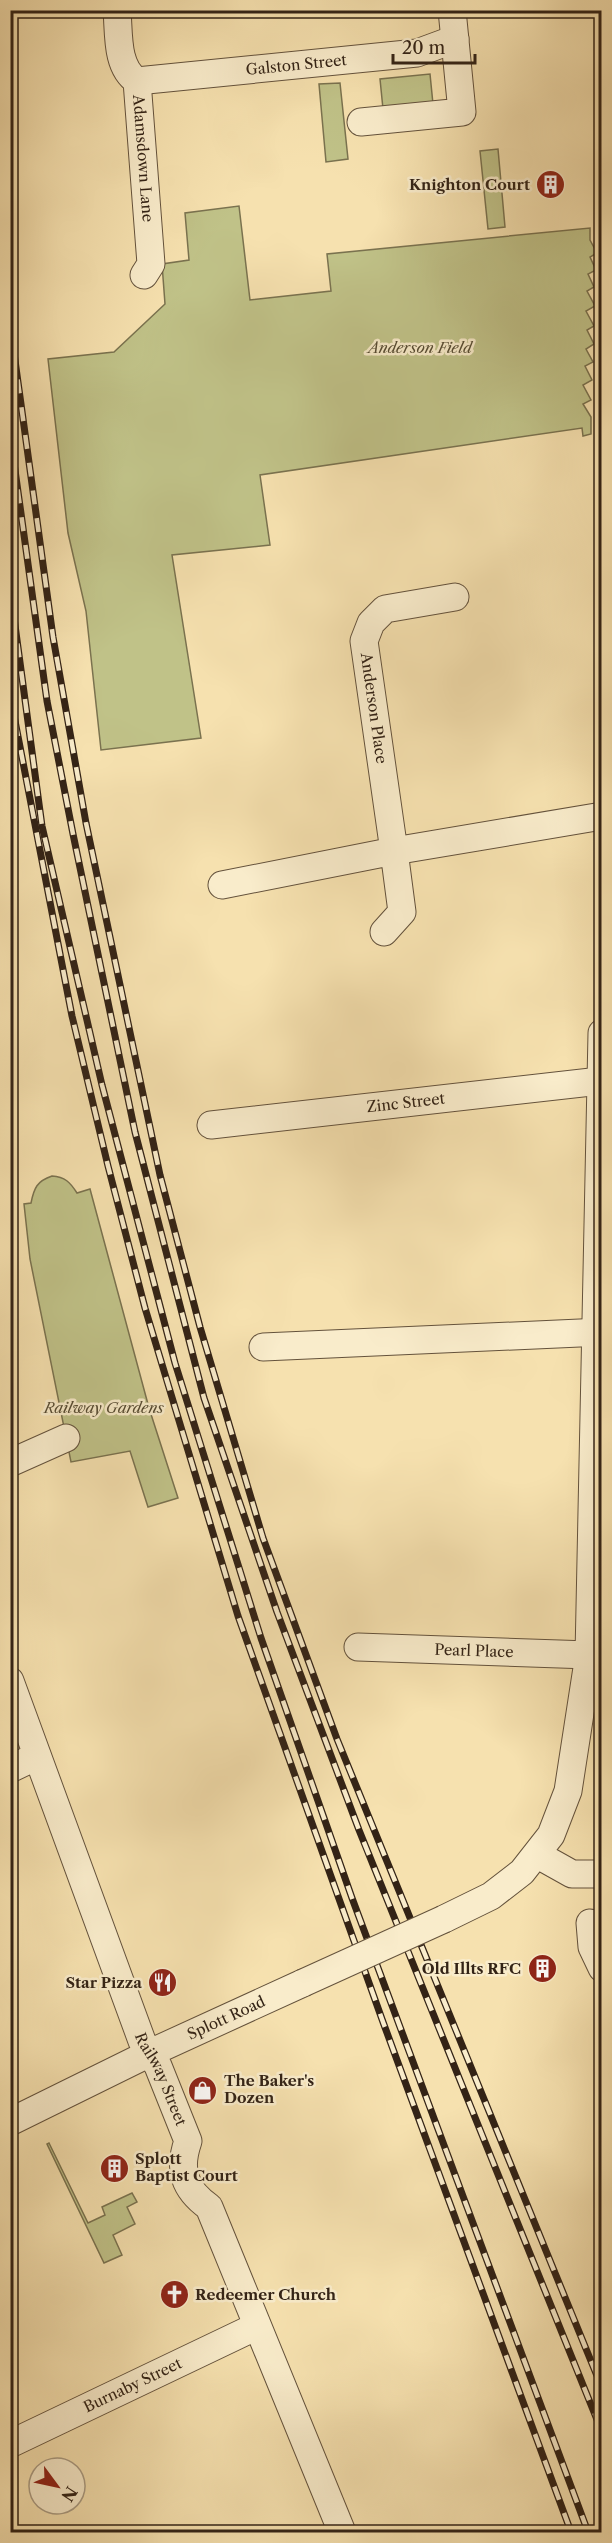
<svg xmlns="http://www.w3.org/2000/svg" width="612" height="2543" font-family="'Libre Caslon Text',serif">
<rect width="100%" height="100%" fill="#f6e1af"/>
<filter id="stains"><feTurbulence type="fractalNoise" baseFrequency=".00333" numOctaves="4"/><feColorMatrix values="0 0 0 0 .2 0 0 0 0 .09 0 0 0 0 .02 0 0 0 .5 -.17"/></filter>
<radialGradient id="worn" r=".72"><stop offset=".6" stop-color="#630" stop-opacity="0"/><stop offset="1" stop-color="#630" stop-opacity=".3"/></radialGradient>
<!-- green -->
<g fill="#c0c288" stroke="#7a724f" stroke-width="1.5">
<path d="M 430,74 L 433,104 L 383,109 L 380,79 Z"/>
<path d="M 340,83 L 348,159 L 326,162 L 319,84 Z"/>
<path d="M 498,149 L 505,227 L 488,229 L 480,151 Z"/>
<path d="M 239,206 L 250,300 L 331,291 L 327,254 L 590,228 L 590,240 L 597,253 L 590,257 L 596,270 L 588,274 L 594,287 L 587,291 L 595,306 L 586,311 L 594,326 L 587,330 L 594,344 L 586,349 L 593,362 L 585,366 L 592,380 L 583,385 L 591,400 L 583,404 L 591,417 L 591,434 L 583,436 L 582,428 L 260,475 L 270,545 L 172,555 L 201,738 L 101,750 L 86,611 L 68,533 L 48,359 L 114,352 L 165,304 L 162,264 L 189,260 L 185,213 Z"/>
<path d="M 52,1176 C 65,1177 70,1182 77,1193 L 90,1189 L 149,1408 L 178,1498 L 148,1507 L 130,1451 L 71,1462 L 30,1259 L 24,1204 L 31,1203 C 34,1188 37,1181 52,1176 Z"/>
<path d="M 49,2143 L 88,2223 L 105,2215 L 102,2207 L 132,2193 L 137,2202 L 127,2207 L 135,2224 L 113,2235 L 122,2255 L 104,2263 L 47,2144 Z"/>
</g>
<g fill="none" stroke-linecap="round" stroke-linejoin="round">
<defs>
<g id="minor">
<path id="s1" d="M 117,10 C 119,34 116,67 137,81 L 151,264 L 144,275"/>
<path id="s2" d="M 137,81 L 417,53 L 455,39"/>
<path d="M 361,122 L 462,112 L 452,10"/>
<path id="s3" d="M 455,597 L 385,609 L 371,623 L 364,641 L 394,851 L 602,816"/>
<path d="M 222,885 L 394,851 L 402,912 L 384,932"/>
<path id="s4" d="M 211,1125 L 600,1081"/>
<path d="M 263,1347 L 602,1332"/>
<path d="M 10,1463 L 66,1438"/>
<path id="s5" d="M 358,1647 L 589,1655"/>
<path id="s6" d="M 10,1681 L 142,2041 L 158,2066 L 188,2141 C 178,2170 184,2189 209,2207 L 342,2532"/>
<path d="M 10,1769 L 37,1756"/>
<path d="M 538,1855 L 572,1874 L 602,1874"/>
<path d="M 444,1919 L 491,1896 L 522,1872 L 551,1835 L 568,1791 L 589,1655 L 602,1033"/>
<path d="M 590,1923 L 592,1947 L 602,1968"/>
<path id="s7" d="M 10,2122 L 150,2053 L 303,1983"/>
<path id="s8" d="M 10,2444 L 257,2326"/>
</g>
</defs>
<!-- minor casing -->
<use href="#minor" stroke="#64523c" stroke-width="29"/>
<!-- minor -->
<use href="#minor" stroke="#f9eccb" stroke-width="27"/>
<defs>
<g id="rail">
<path d="M 10,324 L 53,637 L 86,823 L 160,1175 L 200,1327 L 263,1538 L 337,1739 L 602,2388"/>
<path d="M 10,434 L 47,701 L 73,834 L 135,1132 L 204,1398 L 277,1612 L 359,1830 L 602,2432"/>
<path d="M 10,588 L 42,826 L 102,1085 L 175,1363 L 261,1638 L 352,1898 L 588,2532"/>
<path d="M 10,695 L 72,1016 L 108,1166 L 145,1308 L 238,1616 L 383,2022 L 571,2532"/>
</g>
</defs>
<!-- rail casing -->
<use href="#rail" stroke="#332316" stroke-width="7"/>
<!-- rail -->
<use href="#rail" stroke="#f9eccb" stroke-width="4.5" stroke-dasharray="14" stroke-linecap="butt"/>
<defs>
<path id="minor-bridge" d="M 303,1983 L 444,1919"/>
</defs>
<!-- minor-bridge casing -->
<use href="#minor-bridge" stroke="#64523c" stroke-width="29" stroke-linecap="butt"/>
<!-- minor-bridge -->
<use href="#minor-bridge" stroke="#f9eccb" stroke-width="27"/>
</g>
<!-- icons -->
<defs>
<symbol id="building-disc" viewBox="-11 -11 22 22"><circle r="9.5" fill="#8f2418" stroke="#f9eccb"/><path d="M-4-6H4V6H1V3H-1V6H-4ZM-2.5-4.3h1.7v1.8h-1.7ZM.8-4.3h1.7v1.8H.8ZM-2.5-1h1.7V.8h-1.7ZM.8-1h1.7V.8H.8Z" fill="#fff"/></symbol>
<symbol id="restaurant-disc" viewBox="-11 -11 22 22"><circle r="9.5" fill="#8f2418" stroke="#f9eccb"/><path d="M-5-6h1v4h1v-4h1v4h1v-4h1v5L-1.5 .5V6h-2V.5L-5-1ZM5-6V6H3V1.5H1.5Q1.5-4 5-6Z" fill="#fff"/></symbol>
<symbol id="shop-disc" viewBox="-11 -11 22 22"><circle r="9.5" fill="#8f2418" stroke="#f9eccb"/><path d="M-5-2.5h2.3a2.7 3.5 0 0 1 5.4 0H5L5.5 6h-11ZM-1.5-2.5h3a1.5 2.3 0 0 0-3 0Z" fill="#fff"/></symbol>
<symbol id="church-disc" viewBox="-11 -11 22 22"><circle r="9.5" fill="#8f2418" stroke="#f9eccb"/><path d="M-1.2-6h2.4v3.5h3.3v2.4h-3.3V6h-2.4V-.1h-3.3v-2.4h3.3Z" fill="#fff"/></symbol>
</defs>
<g fill-rule="evenodd">
<use href="#building-disc" x="534" y="168" width="33" height="33"/>
<use href="#building-disc" x="526" y="1952" width="33" height="33"/>
<use href="#restaurant-disc" x="146" y="1966" width="33" height="33"/>
<use href="#shop-disc" x="186" y="2074" width="33" height="33"/>
<use href="#building-disc" x="98" y="2152" width="33" height="33"/>
<use href="#church-disc" x="158" y="2278" width="33" height="33"/>
</g>
<g text-anchor="middle" stroke-width="5" stroke-linejoin="round" paint-order="stroke">
<!-- street labels -->
<g font-size="15" fill="#332316" stroke="#f9eccb">
<text dy="5" stroke="none"><textPath href="#s2" startOffset="160">Galston Street</textPath></text>
<text dy="5" stroke="none"><textPath href="#s1" startOffset="154">Adamsdown Lane</textPath></text>
<text dy="5" stroke="none"><textPath href="#s3" startOffset="178">Anderson Place</textPath></text>
<text dy="5" stroke="none"><textPath href="#s4" startOffset="196">Zinc Street</textPath></text>
<text dy="5" stroke="none"><textPath href="#s5" startOffset="116">Pearl Place</textPath></text>
<text dy="5" stroke="none"><textPath href="#s7" startOffset="240">Splott Road</textPath></text>
<text dy="5" stroke="none"><textPath href="#s6" startOffset="426">Railway Street</textPath></text>
<text dy="5" stroke="none"><textPath href="#s8" startOffset="136">Burnaby Street</textPath></text>
</g>
<!-- poi labels -->
<g font-size="15" font-weight="bold" fill="#332316" stroke="#f9eccb" text-anchor="end">
<text x="530" y="190">Knighton Court</text>
<text x="521" y="1974">Old Illts RFC</text>
<text x="142" y="1988">Star Pizza</text>
<text x="224" y="2086" text-anchor="start">The Baker's<tspan x="224" dy="17">Dozen</tspan></text>
<text x="135" y="2164" text-anchor="start">Splott<tspan x="135" dy="17">Baptist Court</tspan></text>
<text x="195" y="2300" text-anchor="start">Redeemer Church</text>
</g>
<!-- park labels -->
<g font-size="15" font-style="italic" fill="#564b32" stroke="#f9eccb">
<text x="420" y="353">Anderson Field</text>
<text x="104" y="1413">Railway Gardens</text>
</g>
</g>
<!-- margin -->
<rect width="612" height="2543" fill="none" stroke="#f6e1af" stroke-width="36"/>
<rect x="12" y="12" width="588" height="2519" fill="none" stroke="#332316" stroke-width="3"/>
<rect x="18" y="18" width="576" height="2507" fill="none" stroke="#332316" stroke-width="1.5"/>
<!-- north arrow -->
<g transform="translate(57 2486) rotate(123)"><circle r="28" fill="#f9eccb" stroke="#aa9c83" stroke-width="1.5"/>
<path d="M0-4.5L10 22L0 15L-10 22Z" fill="#8f2418"/>
<text y="-9" font-size="16" font-weight="bold" text-anchor="middle" fill="#332316">N</text>
</g>
<!-- scale -->
<path d="M393 54v9h82v-9" fill="none" stroke="#332316" stroke-width="3"/>
<text x="402" y="54" font-size="18" fill="#332316" stroke="#f9eccb" stroke-width="4.5" paint-order="stroke">20 m</text>
<rect width="100%" height="100%" filter="url(#stains)"/>
<rect width="100%" height="100%" fill="url(#worn)"/>
</svg>
